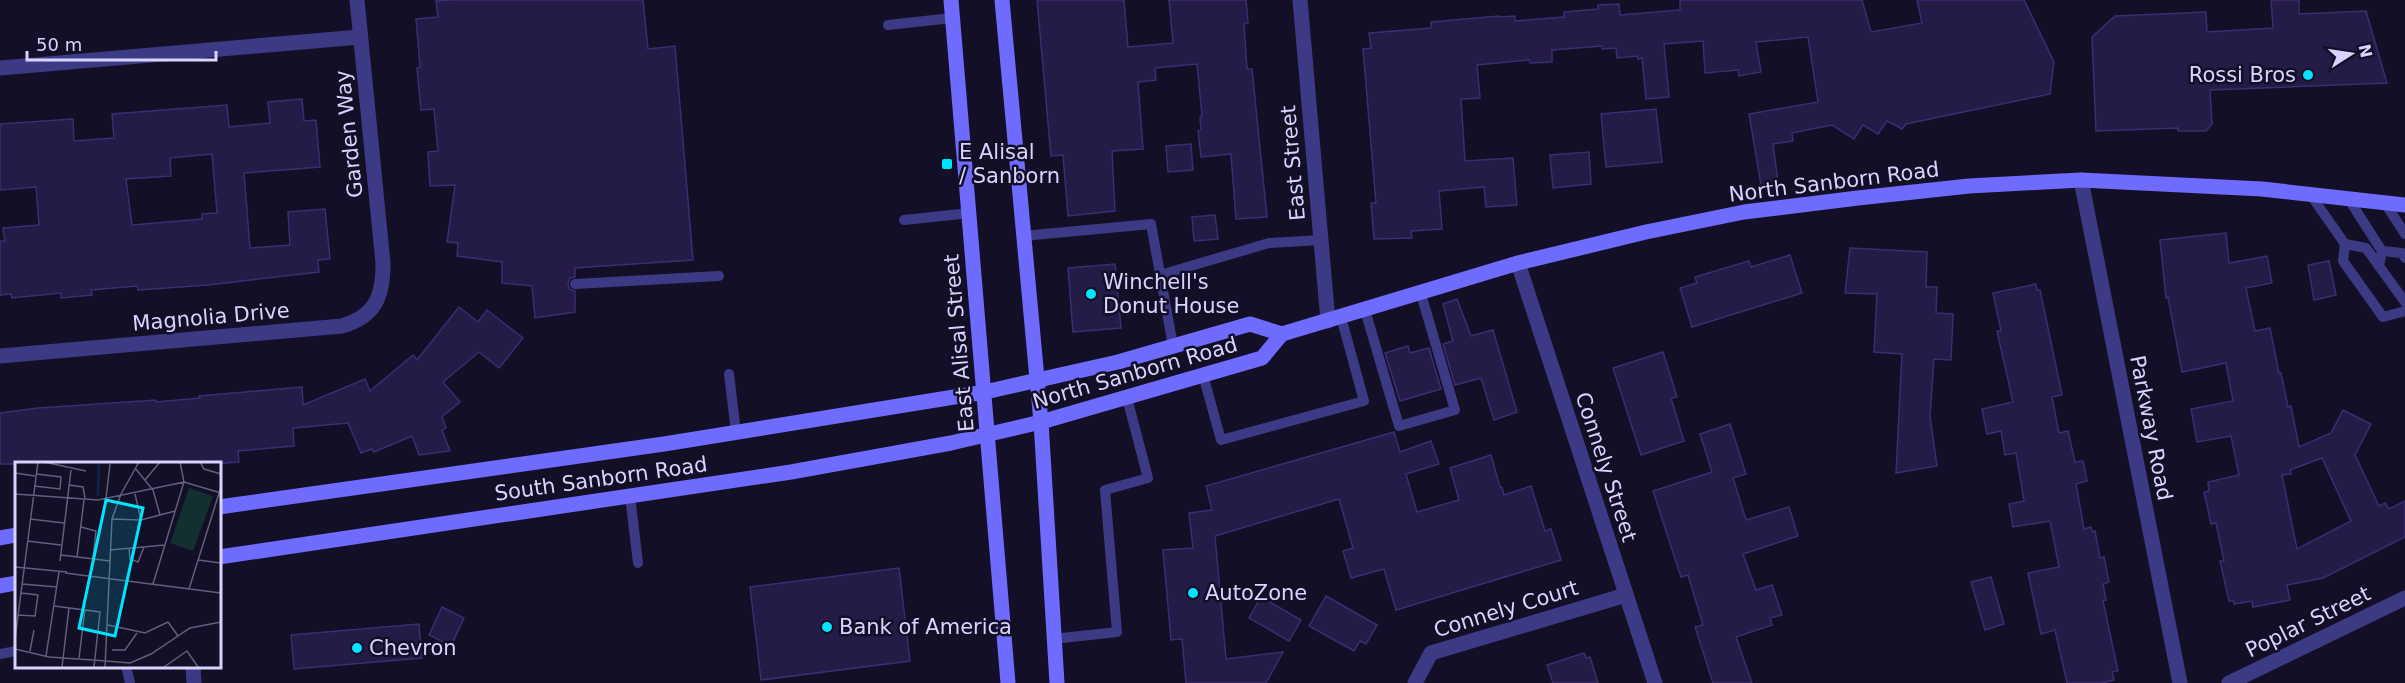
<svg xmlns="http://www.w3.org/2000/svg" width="2405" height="683" font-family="'DejaVu Sans',sans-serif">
<rect width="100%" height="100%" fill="#130f26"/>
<!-- building -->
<g fill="#241b47" stroke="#3b2d73" stroke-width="1.5" fill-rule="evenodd">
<path d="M 450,0 L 643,0 L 648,49 L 675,46 L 693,260 L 575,268 L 575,277 L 570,278 L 568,284 L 569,289 L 575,291 L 575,312 L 535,318 L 532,286 L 502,283 L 502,262 L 457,256 L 458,243 L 447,242 L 455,185 L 430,186 L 428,152 L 438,151 L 434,109 L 421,110 L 417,68 L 420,67 L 416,19 L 438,17 L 436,1 Z"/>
<path d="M 1037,0 L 1124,0 L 1128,47 L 1173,43 L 1169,0 L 1246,0 L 1248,23 L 1244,24 L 1247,69 L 1252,69 L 1267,217 L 1236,219 L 1231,154 L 1201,157 L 1198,131 L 1201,130 L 1200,117 L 1202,116 L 1197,64 L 1155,68 L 1156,80 L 1138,82 L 1143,149 L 1112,151 L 1115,211 L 1068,216 L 1063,155 L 1051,156 Z"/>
<path d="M 1680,0 L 1862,0 L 1871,32 L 1922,23 L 1917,0 L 2024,0 L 2054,62 L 2050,94 L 1906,124 L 1902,129 L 1887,121 L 1878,134 L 1863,125 L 1854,139 L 1832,125 L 1792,133 L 1793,141 L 1773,144 L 1778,182 L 1761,185 L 1749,114 L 1818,102 L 1808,37 L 1756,42 L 1761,72 L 1739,76 L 1738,70 L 1705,73 L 1703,41 L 1664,44 L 1669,97 L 1646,99 L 1642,58 L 1638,59 L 1638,56 L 1617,58 L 1616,48 L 1602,49 L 1602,46 L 1552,50 L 1552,62 L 1530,63 L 1529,60 L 1477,65 L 1480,98 L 1461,99 L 1465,161 L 1513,158 L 1517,205 L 1486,207 L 1484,187 L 1439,191 L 1442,229 L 1411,231 L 1412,238 L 1374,239 L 1371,203 L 1376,203 L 1363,49 L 1371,48 L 1369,33 L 1431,28 L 1431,22 L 1499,16 L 1499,17 L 1515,16 L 1515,21 L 1564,17 L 1564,12 L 1598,9 L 1598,5 L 1619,4 L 1620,15 L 1680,10 Z"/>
<path d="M 2271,0 L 2299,0 L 2299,14 L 2366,11 L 2387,83 L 2210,90 L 2212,124 L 2206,131 L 2178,131 L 2178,128 L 2096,131 L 2092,37 L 2115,16 L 2206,12 L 2207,32 L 2273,28 Z"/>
<path d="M 302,99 L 304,121 L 316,120 L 320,167 L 244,173 L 250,248 L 290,245 L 288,212 L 325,209 L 330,259 L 318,260 L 319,272 L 208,285 L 138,290 L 137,286 L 91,290 L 92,295 L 61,298 L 61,293 L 12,298 L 11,294 L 0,295 L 0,241 L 5,241 L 3,228 L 39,225 L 36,187 L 0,190 L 0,124 L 73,119 L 74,141 L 114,138 L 112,114 L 227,105 L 229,127 L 270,123 L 268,102 ZM 212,154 L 217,213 L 202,214 L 202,219 L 132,225 L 126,179 L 171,176 L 170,158 Z"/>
<path d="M 1656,109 L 1662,162 L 1606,167 L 1601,114 Z"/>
<path d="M 1191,144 L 1193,170 L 1168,172 L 1166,146 Z"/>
<path d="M 1589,152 L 1591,184 L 1553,188 L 1550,155 Z"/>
<path d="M 1215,215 L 1218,239 L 1194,241 L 1192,217 Z"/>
<path d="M 2226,233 L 2229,263 L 2267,256 L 2272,283 L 2246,288 L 2255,331 L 2270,328 L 2279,373 L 2281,373 L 2288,407 L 2291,406 L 2299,447 L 2331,433 L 2343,410 L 2371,424 L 2355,455 L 2379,506 L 2385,503 L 2389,509 L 2405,501 L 2405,537 L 2323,578 L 2287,585 L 2290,600 L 2253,607 L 2252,601 L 2234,604 L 2234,601 L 2229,601 L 2220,561 L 2224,561 L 2216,523 L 2211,524 L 2204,492 L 2209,491 L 2208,482 L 2239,475 L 2231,436 L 2197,442 L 2191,409 L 2233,401 L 2226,363 L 2182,372 L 2168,297 L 2166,298 L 2160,240 ZM 2322,458 L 2351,521 L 2297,549 L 2282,475 L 2291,474 L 2290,470 Z"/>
<path d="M 1850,248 L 1927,252 L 1926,287 L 1937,287 L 1936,313 L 1953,314 L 1951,360 L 1934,359 L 1930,416 L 1937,466 L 1896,473 L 1902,354 L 1874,352 L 1877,294 L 1845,293 Z"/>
<path d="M 1790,255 L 1802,293 L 1692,327 L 1680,288 L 1697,283 L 1695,277 L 1749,261 L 1751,267 Z"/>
<path d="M 2329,261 L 2336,295 L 2314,300 L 2308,265 Z"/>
<path d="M 1115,264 L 1121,328 L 1073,332 L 1068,268 Z"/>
<path d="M 2036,284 L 2037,290 L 2040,290 L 2062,395 L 2052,397 L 2059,433 L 2068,431 L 2075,462 L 2083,461 L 2087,481 L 2076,484 L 2084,529 L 2091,527 L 2092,532 L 2095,531 L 2100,558 L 2104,557 L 2109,582 L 2103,584 L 2106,600 L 2103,601 L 2118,671 L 2112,672 L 2114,680 L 2102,683 L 2067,683 L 2055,630 L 2041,634 L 2028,573 L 2059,567 L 2050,521 L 2013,527 L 2009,504 L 2024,501 L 2016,453 L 2005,455 L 2001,431 L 1987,434 L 1982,409 L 2013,402 L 1997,331 L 2001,331 L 1993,293 Z"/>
<path d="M 1457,299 L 1471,336 L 1493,330 L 1517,412 L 1494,420 L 1481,378 L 1455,385 L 1443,344 L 1453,341 L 1443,304 Z"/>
<path d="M 459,307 L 478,322 L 487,310 L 523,338 L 499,368 L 479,352 L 443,382 L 460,402 L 442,417 L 446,428 L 442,430 L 450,451 L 419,455 L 412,436 L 374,452 L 372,449 L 361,453 L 348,423 L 293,428 L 294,446 L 238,451 L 239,462 L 214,464 L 0,464 L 0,413 L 38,408 L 156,400 L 156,402 L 200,398 L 199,396 L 302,387 L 303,405 L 365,379 L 370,391 L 413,355 L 417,360 Z"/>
<path d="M 1408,346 L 1410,353 L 1429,348 L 1441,389 L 1400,401 L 1385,353 Z"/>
<path d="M 1663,352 L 1677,397 L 1671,398 L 1684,441 L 1641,455 L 1613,368 Z"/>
<path d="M 1730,424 L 1746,474 L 1733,478 L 1746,520 L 1789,507 L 1798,536 L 1743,554 L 1756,590 L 1772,585 L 1782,615 L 1770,618 L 1772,625 L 1736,637 L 1752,683 L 1713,683 L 1695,627 L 1703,625 L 1688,575 L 1681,577 L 1653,491 L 1712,472 L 1700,434 Z"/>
<path d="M 1394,432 L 1400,452 L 1431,441 L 1439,464 L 1406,474 L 1417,512 L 1459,500 L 1450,468 L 1491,455 L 1500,487 L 1502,487 L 1504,495 L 1531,486 L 1545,531 L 1551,529 L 1561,560 L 1396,610 L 1384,569 L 1351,578 L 1343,551 L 1353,548 L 1339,499 L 1215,536 L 1226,659 L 1283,652 L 1266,683 L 1186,683 L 1182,639 L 1171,640 L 1163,550 L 1193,548 L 1189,513 L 1212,510 L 1206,486 Z"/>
<path d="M 899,568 L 910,661 L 761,680 L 750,587 Z"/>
<path d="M 1991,577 L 2004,624 L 1985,630 L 1971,582 Z"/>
<path d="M 1326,596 L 1377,625 L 1366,644 L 1360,641 L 1354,651 L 1309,626 Z"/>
<path d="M 1261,597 L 1301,620 L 1289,641 L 1249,618 Z"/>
<path d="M 442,607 L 464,618 L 451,646 L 429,635 Z"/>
<path d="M 419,624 L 422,658 L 294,669 L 291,635 Z"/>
<path d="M 1584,653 L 1586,658 L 1590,657 L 1598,683 L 1553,683 L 1547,665 Z"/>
</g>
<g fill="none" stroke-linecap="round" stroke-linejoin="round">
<!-- lane -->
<g stroke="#3d3a85" stroke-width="10">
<path d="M 888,25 L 952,18"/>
<path d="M 2310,194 L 2345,244 L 2366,248 L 2379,266"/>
<path d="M 2348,198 L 2382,251 L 2379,266 L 2405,302"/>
<path d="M 2385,203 L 2405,234"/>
<path d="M 904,220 L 970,213"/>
<path d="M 1023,236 L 1151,224 L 1173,346"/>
<path d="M 2345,244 L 2343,261 L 2383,317 L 2405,311"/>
<path d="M 2382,251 L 2402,253 L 2405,258"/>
<path d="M 1160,275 L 1269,243 L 1321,240"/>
<path d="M 575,284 L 719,276"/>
<path d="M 1365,310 L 1399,426 L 1455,410 L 1421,294"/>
<path d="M 729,374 L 736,432"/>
<path d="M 1203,375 L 1221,440 L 1364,401 L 1341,317"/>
<path d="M 630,496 L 638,563"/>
<path d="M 1053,639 L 1117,632 L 1105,490 L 1148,478 L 1127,398"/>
<path d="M 0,654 L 16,651"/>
<path d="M 126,666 L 130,683"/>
</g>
<!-- street -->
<g stroke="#3d3a85" stroke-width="15">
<path d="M 1300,0 L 1328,321"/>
<path d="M 0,68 L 360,37"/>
<path d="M 2081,180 L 2180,683"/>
<path d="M 1518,263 L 1655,683"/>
<path d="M 0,356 L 342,326 C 376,316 383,296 383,263 L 357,0"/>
<path d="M 193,666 L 194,683"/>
<path d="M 1415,683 L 1431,653 L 1626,595"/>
<path d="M 2229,683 L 2405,598"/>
</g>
<!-- secondary -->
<g stroke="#6f6bff" stroke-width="15">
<path d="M 951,0 L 1008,683"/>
<path d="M 1002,0 L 1041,422 L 1057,683"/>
<path d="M 219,507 L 664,444 L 985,392 L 1118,362 L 1250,324 L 1282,334 L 1518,263 L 1646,232 L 1744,212 L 1858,198 L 1969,186 L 2081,180 L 2262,189 L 2405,205"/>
<path d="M 0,538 L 16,535"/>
<path d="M 219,557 L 791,472 L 951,443 L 1041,422 L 1262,358 L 1282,334"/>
<path d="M 0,586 L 16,583"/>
</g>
</g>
<!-- markers -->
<g fill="#00e5ff" stroke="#130f26" stroke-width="2">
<circle cx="2308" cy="75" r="6"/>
<rect x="941" y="158" width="12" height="12" rx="3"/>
<circle cx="1091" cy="294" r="6"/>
<circle cx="1193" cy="593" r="6"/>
<circle cx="827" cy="627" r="6"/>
<circle cx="357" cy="648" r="6"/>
</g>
<g text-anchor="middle" stroke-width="5" stroke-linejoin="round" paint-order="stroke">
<!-- poi labels -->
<g font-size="21" fill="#d9d4ff" stroke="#130f26" text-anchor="start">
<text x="2296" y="82" text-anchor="end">Rossi Bros</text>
<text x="959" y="159">E Alisal<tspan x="959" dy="24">/ Sanborn</tspan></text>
<text x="1103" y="289">Winchell's<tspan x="1103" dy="24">Donut House</tspan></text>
<text x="1205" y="600">AutoZone</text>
<text x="839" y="634">Bank of America</text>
<text x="369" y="655">Chevron</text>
</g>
<!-- street labels -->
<g font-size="21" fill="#d9d4ff" stroke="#130f26">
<text transform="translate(349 134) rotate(-96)" y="7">Garden Way</text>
<text transform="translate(1293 163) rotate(-95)" y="7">East Street</text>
<text transform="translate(1834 182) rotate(-7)" y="7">North Sanborn Road</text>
<text transform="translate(211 317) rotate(-5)" y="7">Magnolia Drive</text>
<text transform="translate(959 343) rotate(-95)" y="7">East Alisal Street</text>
<text transform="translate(1135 373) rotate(-16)" y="7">North Sanborn Road</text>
<text transform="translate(2151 428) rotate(79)" y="7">Parkway Road</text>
<text transform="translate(1606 467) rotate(72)" y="7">Connely Street</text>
<text transform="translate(601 479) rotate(-8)" y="7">South Sanborn Road</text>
<text transform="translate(1506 609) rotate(-17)" y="7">Connely Court</text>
<text transform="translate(2308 622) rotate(-26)" y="7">Poplar Street</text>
</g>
</g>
<!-- overview -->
<g transform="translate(15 462)">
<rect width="206" height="206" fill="#130f26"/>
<path d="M 174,26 L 198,34 L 178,89 L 155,81 Z" fill="#12302f"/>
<path fill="none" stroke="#0c2248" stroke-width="3" d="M 83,34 L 84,0"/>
<path fill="none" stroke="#625e7d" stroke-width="1.5" d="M 29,0 L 71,9M 185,0 L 189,7 L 206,12M 120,6 L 138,28 L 145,53M 0,11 L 20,14M 130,18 L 145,0M 54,23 L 68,25 L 70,36M 19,24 L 45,27 L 46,15 L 21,12M 0,32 L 83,38 L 169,20 L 206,31M 120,32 L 126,58M 91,36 L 95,2M 15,57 L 49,61M 97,57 L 126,58 L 160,49M 66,65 L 81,69 L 78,97M 12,79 L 46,83M 114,86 L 115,97 L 123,100 L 129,85M 95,88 L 150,83M 46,93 L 95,99M 62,95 L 69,38M 183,98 L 206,101M 45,99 L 56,8M 0,105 L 52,110M 50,111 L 206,131M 7,122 L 42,125M 138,122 L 169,20 L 165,0M 174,127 L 206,25M 39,144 L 85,150 L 79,205M 3,153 L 20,154 L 23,133 L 6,131M 93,163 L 130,171 L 153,160 L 163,174M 0,177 L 23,0M 0,187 L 34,195 L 92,199M 97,188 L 110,188 L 122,171M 15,189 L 19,168M 31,194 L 44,110M 64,196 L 70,147M 91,199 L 115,201 L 136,192 L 175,166 L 206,160M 47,205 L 54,146M 90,205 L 97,57 L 106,32 L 124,0M 149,205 L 172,189 L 183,205"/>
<path fill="#00e5ff" fill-opacity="0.15" stroke="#00e5ff" stroke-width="3" d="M 91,38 L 128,46 L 100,174 L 64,166 Z"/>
<rect width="206" height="206" fill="none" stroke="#d9d4ff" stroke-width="3"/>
</g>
<!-- north arrow -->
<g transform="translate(2351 54) rotate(78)" stroke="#130f26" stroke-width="4.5" paint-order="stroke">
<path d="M0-4.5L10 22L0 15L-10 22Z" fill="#d9d4ff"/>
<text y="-9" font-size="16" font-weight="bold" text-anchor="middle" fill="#d9d4ff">N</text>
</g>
<!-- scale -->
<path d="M27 51v9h189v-9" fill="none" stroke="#d9d4ff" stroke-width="3"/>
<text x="36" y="51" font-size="18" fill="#d9d4ff" stroke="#130f26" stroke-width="4.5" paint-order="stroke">50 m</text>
</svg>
